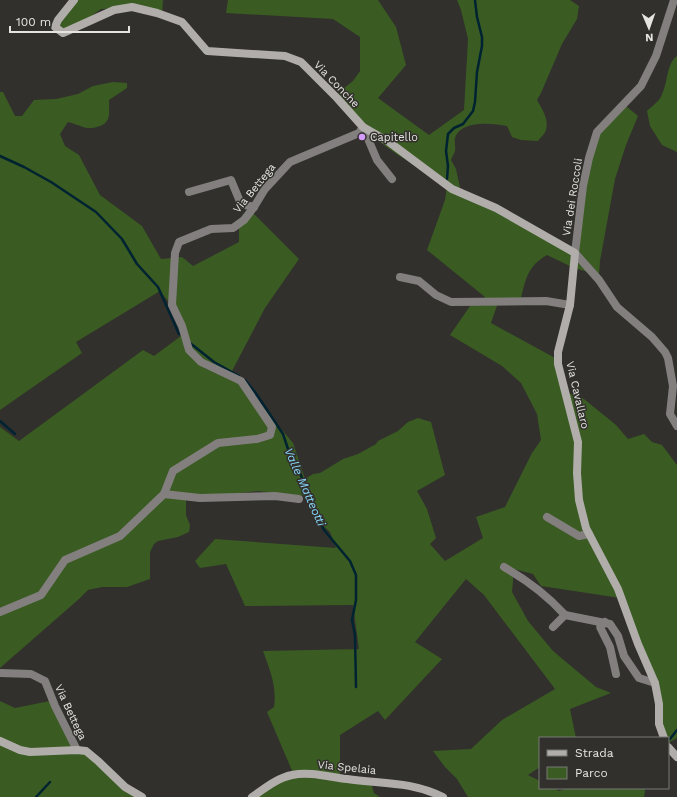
<svg xmlns="http://www.w3.org/2000/svg" width="677" height="797" font-family="'Work Sans',sans-serif">
<rect width="100%" height="100%" fill="#31302c"/>
<!-- green -->
<g fill="#3a5b22">
<path d="M 69,0 L 163,0 L 162,16 L 129,8 L 101,9 L 70,32 L 53,27 L 53,21 Z"/>
<path d="M 228,0 L 378,0 L 396,27 L 406,65 L 378,98 L 429,135 L 464,110 L 468,39 L 461,10 L 457,0 L 570,0 L 579,6 L 577,19 L 562,44 L 541,93 L 537,100 C 542,109 549,119 546,130 C 545,134 540,138 538,141 L 521,140 L 512,137 L 507,126 C 492,123 461,120 455,138 C 454,142 456,147 455,151 C 454,154 452,157 451,160 L 456,169 L 461,192 L 572,254 L 598,126 L 621,102 L 638,116 L 626,145 L 615,179 L 600,261 L 599,275 L 574,268 L 547,255 C 528,266 526,278 521,298 L 498,303 L 491,323 L 555,358 L 566,392 L 584,399 L 616,425 L 628,439 L 644,434 L 652,442 L 662,445 L 677,465 L 677,738 L 668,743 L 668,738 L 663,738 L 652,683 L 620,598 L 541,586 L 533,574 L 514,569 L 512,592 L 528,621 L 553,651 L 596,687 L 611,693 L 570,709 L 576,738 L 540,738 L 540,767 L 528,775 L 540,781 L 540,788 L 554,788 L 559,791 L 568,788 L 644,788 L 645,791 L 644,797 L 468,797 L 457,779 L 445,767 L 433,751 L 471,749 L 502,720 L 555,689 L 484,595 L 466,579 L 415,642 L 442,659 L 385,720 L 378,711 L 340,735 L 340,780 L 371,782 L 374,793 L 380,797 L 247,797 L 293,773 L 267,712 L 274,707 C 277,687 270,670 263,651 L 359,649 L 353,605 L 245,606 L 226,564 L 200,568 L 195,561 L 215,539 L 336,548 L 330,532 L 318,521 L 316,508 L 308,502 L 306,496 L 258,491 L 186,499 L 186,515 L 190,525 L 189,532 L 178,537 L 158,541 L 154,544 L 150,552 L 150,579 L 127,587 L 102,587 L 88,590 L 79,599 L 0,668 L 0,427 L 19,441 L 143,350 L 154,356 L 185,333 L 175,310 L 160,291 L 76,342 L 82,353 L 0,410 L 0,92 L 3,92 L 15,116 L 22,116 L 34,100 L 56,99 L 78,94 L 93,86 L 113,82 L 127,83 L 127,88 L 109,100 C 109,106 110,114 108,119 C 105,127 90,130 83,127 C 77,125 73,123 68,122 L 60,134 L 65,146 L 79,155 L 100,195 L 142,226 L 161,259 L 182,257 L 193,266 L 239,242 L 239,225 L 252,212 L 299,259 L 265,308 L 231,373 L 261,405 L 293,443 L 305,479 L 313,474 L 320,473 L 343,459 L 358,454 L 376,444 L 378,441 L 398,431 L 408,422 L 418,418 L 431,422 L 445,475 L 417,491 L 427,509 L 436,538 L 430,544 L 445,561 L 483,538 L 476,517 L 505,507 L 532,453 L 541,440 L 537,414 L 521,383 L 502,366 L 450,335 L 470,306 L 481,304 L 485,297 L 427,250 L 445,200 L 447,186 L 398,155 L 363,130 L 334,96 L 353,81 L 360,71 L 360,37 L 333,19 L 226,13 Z"/>
<path d="M 677,56 L 677,152 L 662,145 L 650,126 L 647,111 C 652,106 660,101 662,94 C 668,83 666,64 677,56 Z"/>
<path d="M 0,701 L 15,708 L 50,701 L 74,750 L 83,750 L 128,790 L 144,797 L 0,797 Z"/>
</g>
<g fill="none" stroke-linecap="round" stroke-linejoin="round">
<!-- stream -->
<g stroke="#002332" stroke-width="2.5">
<path d="M 0,156 L 24,167 L 51,182 L 96,212 L 122,239 L 137,264 L 158,287 L 179,334"/>
<path d="M 447,179 L 448,166 L 446,151 L 448,134 L 454,128 L 463,124 L 473,111 L 475,102 L 477,72 L 482,46 L 482,37 L 477,17 L 475,0"/>
<path d="M 190,343 L 214,362 L 239,376"/>
<path d="M 245,380 L 255,392 L 283,434 L 292,461 L 301,475 L 306,493 L 324,530 L 350,561 L 356,575 L 356,600 L 352,620 L 355,635 L 356,687"/>
<path d="M 0,421 L 15,434"/>
<path d="M 670,739 L 677,730"/>
<path d="M 36,797 L 50,782"/>
</g>
<!-- street -->
<g stroke="#827f7e" stroke-width="8">
<path d="M 674,0 L 656,56 L 641,86 L 597,132 L 589,158 L 583,186 L 575,253 L 599,280 L 617,307 L 652,337 L 665,352 L 668,358 L 673,386 L 670,414 L 677,426"/>
<path d="M 363,127 L 377,160 L 392,179"/>
<path d="M 189,192 L 231,180 L 241,204 L 254,207"/>
<path d="M 400,277 L 419,281 L 436,295 L 451,302 L 546,301 L 570,305"/>
<path d="M 164,494 L 200,498 L 275,496 L 299,499"/>
<path d="M 547,517 L 579,536 L 589,534"/>
<path d="M 504,567 C 527,580 547,595 565,615"/>
<path d="M 0,612 L 41,595 L 65,560 L 120,536 L 164,494 L 173,471 L 218,443 L 257,439 L 270,435 L 272,427 L 241,381 L 201,362 L 189,350 L 182,326 L 172,305 L 175,253 L 179,242 L 211,229 L 233,228 L 244,220 L 254,207 L 265,189 L 290,162 L 359,133 L 363,127"/>
<path d="M 605,622 L 600,627 L 610,647 L 616,674"/>
<path d="M 553,627 L 565,615 L 610,624 L 618,636 L 624,656 L 639,678 L 655,683"/>
<path d="M 0,673 L 31,674 L 45,681 L 55,706 L 77,750"/>
</g>
<!-- secondary -->
<g stroke="#b0adab" stroke-width="8">
<path d="M 74,0 L 58,20 L 55,27 L 63,33 L 114,10 L 132,7 L 157,13 L 182,22 L 207,51 L 285,56 L 301,62 L 337,98 L 363,127 L 389,142 L 452,189 L 496,208 L 575,253 L 570,305 L 558,352 L 558,364 L 578,442 L 577,473 L 579,500 L 586,528 L 618,589 L 638,644 L 655,683 L 659,704 L 659,724 L 664,738"/>
<path d="M 0,741 L 20,750 L 30,752 L 77,750 L 86,751 L 98,761 L 125,787 L 142,797"/>
<path d="M 668,747 L 677,757"/>
<path d="M 252,797 C 264,789 277,778 292,775 C 310,771 329,777 347,779 C 382,784 410,781 443,797"/>
</g>
</g>
<!-- markers -->
<circle fill="#d59cfb" stroke="#31302c" stroke-width="1.5" cx="362" cy="137" r="4"/>
<g text-anchor="middle" stroke-width="3" stroke-linejoin="round" paint-order="stroke">
<!-- street labels -->
<g font-size="11" fill="#e5e4e1" stroke="#31302c">
<text transform="translate(337 84) rotate(46)" y="4">Via Conche</text>
<text transform="translate(254 188) rotate(-51)" y="4">Via Bettega</text>
<text transform="translate(572 197) rotate(-81)" y="4">Via dei Roccoli</text>
<text transform="translate(578 395) rotate(77)" y="4">Via Cavallaro</text>
<text transform="translate(71 712) rotate(65)" y="4">Via Bettega</text>
<text transform="translate(347 767) rotate(6)" y="4">Via Spelaia</text>
</g>
<!-- poi labels -->
<g font-size="11" fill="#e5e4e1" stroke="#31302c" text-anchor="start">
<text x="370" y="141">Capitello</text>
</g>
<!-- water labels -->
<g font-size="12" font-style="italic" fill="#86d4f9" stroke="#31302c">
<text transform="translate(305 487) rotate(66)" y="4">Valle Matteotti</text>
</g>
</g>
<!-- legend -->
<rect x="539" y="737" width="130" height="52" fill="#31302c" stroke="#797874"/>
<rect x="547" y="750" width="20" height="6" fill="#b0adab" stroke="#797874"/>
<text x="575" y="757" font-size="12" fill="#e5e4e1">Strada</text>
<rect x="547" y="767" width="20" height="12" fill="#3a5b22" stroke="#797874"/>
<text x="575" y="777" font-size="12" fill="#e5e4e1">Parco</text>
<!-- north arrow -->
<g transform="translate(649 28) rotate(178)" stroke="#31302c" stroke-width="3" paint-order="stroke">
<path d="M0-3L7 15L0 10L-7 15Z" fill="#e5e4e1"/>
<text y="-6" font-size="11" font-weight="bold" text-anchor="middle" fill="#e5e4e1">N</text>
</g>
<!-- scale -->
<path d="M10 26v6h119v-6" fill="none" stroke="#e5e4e1" stroke-width="2"/>
<text x="16" y="26" font-size="12" fill="#e5e4e1" stroke="#31302c" stroke-width="3" paint-order="stroke">100 m</text>
</svg>
